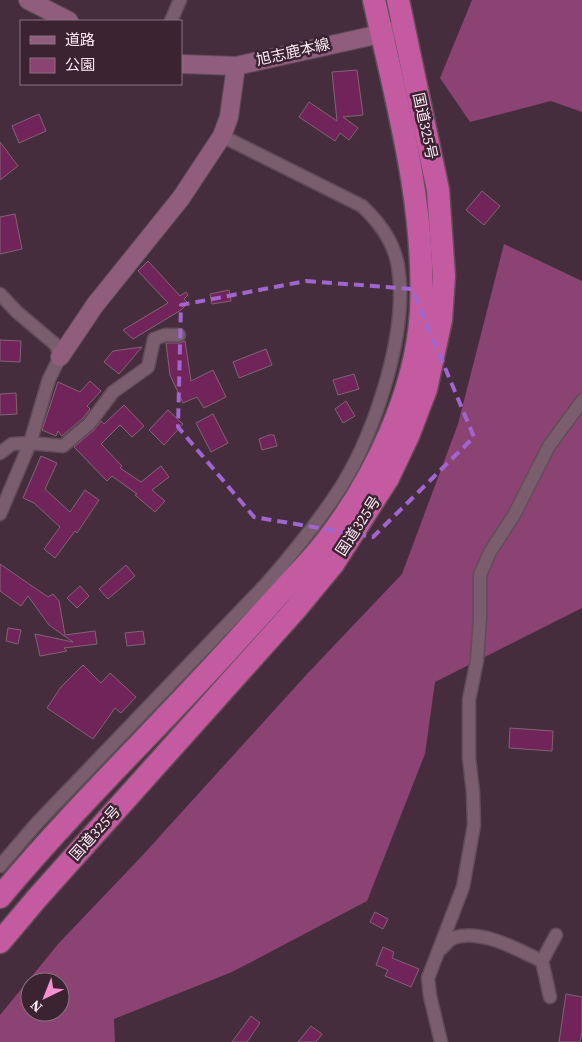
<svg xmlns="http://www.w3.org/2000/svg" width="582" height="1042" font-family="'Source Serif 4','Noto Sans JP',serif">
<rect width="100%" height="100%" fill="#462d3d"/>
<!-- green -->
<g fill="#8b4373" fill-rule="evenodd">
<path d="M 472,0 L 582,0 L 582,112 L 551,101 L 470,122 L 440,78 Z"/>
<path d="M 504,244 L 582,281 L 582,608 L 435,682 L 425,754 L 367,901 L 232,972 L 114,1019 L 115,1042 L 0,1042 L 0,1015 L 59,943 L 141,857 L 307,674 L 402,574 L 458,424 ZM 30,982 L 60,982 L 60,1012 L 30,1012 Z"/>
</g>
<!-- building -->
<g fill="#71245a" stroke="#816475">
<path d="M 357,70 L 363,115 L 343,117 L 358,128 L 349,140 L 340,133 L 335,141 L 299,117 L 309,102 L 337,121 L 332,72 Z"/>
<path d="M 39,114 L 46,131 L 19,143 L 12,126 Z"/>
<path d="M 0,142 L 18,166 L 0,180 Z"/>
<path d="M 482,191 L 500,206 L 484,225 L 466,210 Z"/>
<path d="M 15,214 L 22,249 L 0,254 L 0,217 Z"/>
<path d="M 148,261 L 180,296 L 186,292 L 188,295 L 184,299 L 188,303 L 181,310 L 133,339 L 123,330 L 168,303 L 138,271 Z"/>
<path d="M 229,290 L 231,301 L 212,304 L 210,294 Z"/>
<path d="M 0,340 L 21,341 L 20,362 L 0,361 Z"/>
<path d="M 185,341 L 191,381 L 213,370 L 226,397 L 204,408 L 197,397 L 183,403 L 170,375 L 166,343 L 179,343 Z"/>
<path d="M 142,347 L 119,374 L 104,362 L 113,351 Z"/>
<path d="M 266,349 L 272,365 L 239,378 L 233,362 Z"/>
<path d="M 354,374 L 359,389 L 338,395 L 333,380 Z"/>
<path d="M 90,381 L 101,391 L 87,406 L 90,409 L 83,418 L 62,436 L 58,431 L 56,436 L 42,430 L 58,382 L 80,392 Z"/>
<path d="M 16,393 L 17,414 L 0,415 L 0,394 Z"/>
<path d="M 346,401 L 355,416 L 343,423 L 335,409 Z"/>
<path d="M 124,405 L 144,426 L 132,437 L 120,425 L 101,444 L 122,466 L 120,468 L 141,482 L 161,466 L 169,477 L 152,490 L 165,501 L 155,512 L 135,495 L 137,494 L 112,476 L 107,481 L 74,447 L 94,430 L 101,421 L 104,424 Z"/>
<path d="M 168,410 L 183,424 L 164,445 L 149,430 Z"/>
<path d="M 213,414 L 228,443 L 211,452 L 196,423 Z"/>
<path d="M 269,435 L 274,435 L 277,446 L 262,450 L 259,439 Z"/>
<path d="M 41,456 L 57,463 L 45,489 L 70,512 L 85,490 L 99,500 L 77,533 L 75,531 L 55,558 L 44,549 L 60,527 L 34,503 L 23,498 Z"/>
<path d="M 0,564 L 48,597 L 53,594 L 59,601 L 65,635 L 95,631 L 97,644 L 64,648 L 67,651 L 40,656 L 35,634 L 73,642 L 49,625 L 28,596 L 21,606 L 0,591 Z"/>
<path d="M 126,565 L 135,576 L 108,599 L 99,589 Z"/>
<path d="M 80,586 L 89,596 L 77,608 L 67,598 Z"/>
<path d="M 8,628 L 21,630 L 18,644 L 6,641 Z"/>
<path d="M 143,631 L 145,644 L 127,646 L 125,633 Z"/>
<path d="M 83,665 L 101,683 L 110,673 L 136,697 L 121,713 L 115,708 L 93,739 L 47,708 L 61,687 Z"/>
<path d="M 510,728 L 553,731 L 552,751 L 509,748 Z"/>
<path d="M 375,912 L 388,919 L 383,929 L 370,922 Z"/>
<path d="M 383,947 L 394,952 L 392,958 L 419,969 L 411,987 L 385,976 L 388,970 L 376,965 Z"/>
<path d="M 566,994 L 582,997 L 582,1032 L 580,1042 L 559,1042 Z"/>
<path d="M 251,1016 L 260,1023 L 247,1042 L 232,1042 Z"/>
<path d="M 311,1026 L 322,1034 L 316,1042 L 298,1042 Z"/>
</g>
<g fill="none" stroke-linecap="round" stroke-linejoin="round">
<defs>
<g id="street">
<path d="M 171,21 L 180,0"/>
<path d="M 0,294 L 17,312 L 56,345 L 60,357 L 49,379 L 30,443 L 0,514"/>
<path d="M 0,453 L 12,444 L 30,443 L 63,446 L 89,424 L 113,392 L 148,367 L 154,339 L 165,335 L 179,335"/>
<path d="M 0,866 L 37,823 L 267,583 C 294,552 319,521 341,487 C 375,432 409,331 398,266 C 394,242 379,222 362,206 L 222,136"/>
<path d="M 441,949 C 445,945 449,940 453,938 C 481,928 518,950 542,961"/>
<path d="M 550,997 L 542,961 L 556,935"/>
<path d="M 441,1042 L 430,996 L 428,978 L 463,887 L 474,825 L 473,792 L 469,758 L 469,700 L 477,660 L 480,618 L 480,575 L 490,552 L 514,515 L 549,446 L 582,401"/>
</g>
<g id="secondary">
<path d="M 28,0 L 69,21"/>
<path d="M 181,64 L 236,66 L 394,31"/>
<path d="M 60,357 L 95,305 L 181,198 L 222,136 L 229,117 L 236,66"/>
</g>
<g id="highway">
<path d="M 0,897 C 73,809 156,730 233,645 C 253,623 273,601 293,579 C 304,567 315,556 325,543 C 374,480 416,393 421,312 C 426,206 397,103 374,0"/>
<path d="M 0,942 L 38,897 L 295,610 L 333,564 L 388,478 L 408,436 L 426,389 L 441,320 L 444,276 L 438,190 L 398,0"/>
</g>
</defs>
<!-- street casing -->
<use href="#street" stroke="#624c59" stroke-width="15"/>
<!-- secondary casing -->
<use href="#secondary" stroke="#624c59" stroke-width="20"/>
<!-- highway casing -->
<use href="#highway" stroke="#624c59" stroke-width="25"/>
<!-- street -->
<use href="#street" stroke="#7a5e6e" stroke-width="12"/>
<!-- secondary -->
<use href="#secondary" stroke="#905d7d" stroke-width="18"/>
<!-- highway -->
<use href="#highway" stroke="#c45ba1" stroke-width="22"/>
</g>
<!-- marked area -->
<path fill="none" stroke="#a165cf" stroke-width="4" stroke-dasharray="10 6" stroke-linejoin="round" d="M 306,281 L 412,289 L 474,437 L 373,537 L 254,517 L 178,427 L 181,305 Z"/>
<g text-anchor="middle" stroke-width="5" stroke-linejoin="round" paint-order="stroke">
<!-- street labels -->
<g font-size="15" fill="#fbeaf3" stroke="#3b2332">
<text transform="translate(293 52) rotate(-13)" y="5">旭志鹿本線</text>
<text transform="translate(425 126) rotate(78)" y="5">国道325号</text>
<text transform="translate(358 526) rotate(-57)" y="5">国道325号</text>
<text transform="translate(95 833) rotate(-48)" y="5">国道325号</text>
</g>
</g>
<!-- legend -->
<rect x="20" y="20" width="162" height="65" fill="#3b2332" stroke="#88737f"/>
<rect x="30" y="36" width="25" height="8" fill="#905d7d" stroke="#88737f"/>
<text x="65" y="45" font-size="15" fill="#fbeaf3">道路</text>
<rect x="30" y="58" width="25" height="15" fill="#8b4373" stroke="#88737f"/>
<text x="65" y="70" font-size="15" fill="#fbeaf3">公園</text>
<!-- north arrow -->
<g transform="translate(45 997) rotate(223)"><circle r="24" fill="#3b2332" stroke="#88737f"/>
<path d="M0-4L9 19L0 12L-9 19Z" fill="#f590d1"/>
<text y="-8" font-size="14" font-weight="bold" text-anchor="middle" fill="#fbeaf3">N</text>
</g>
</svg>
